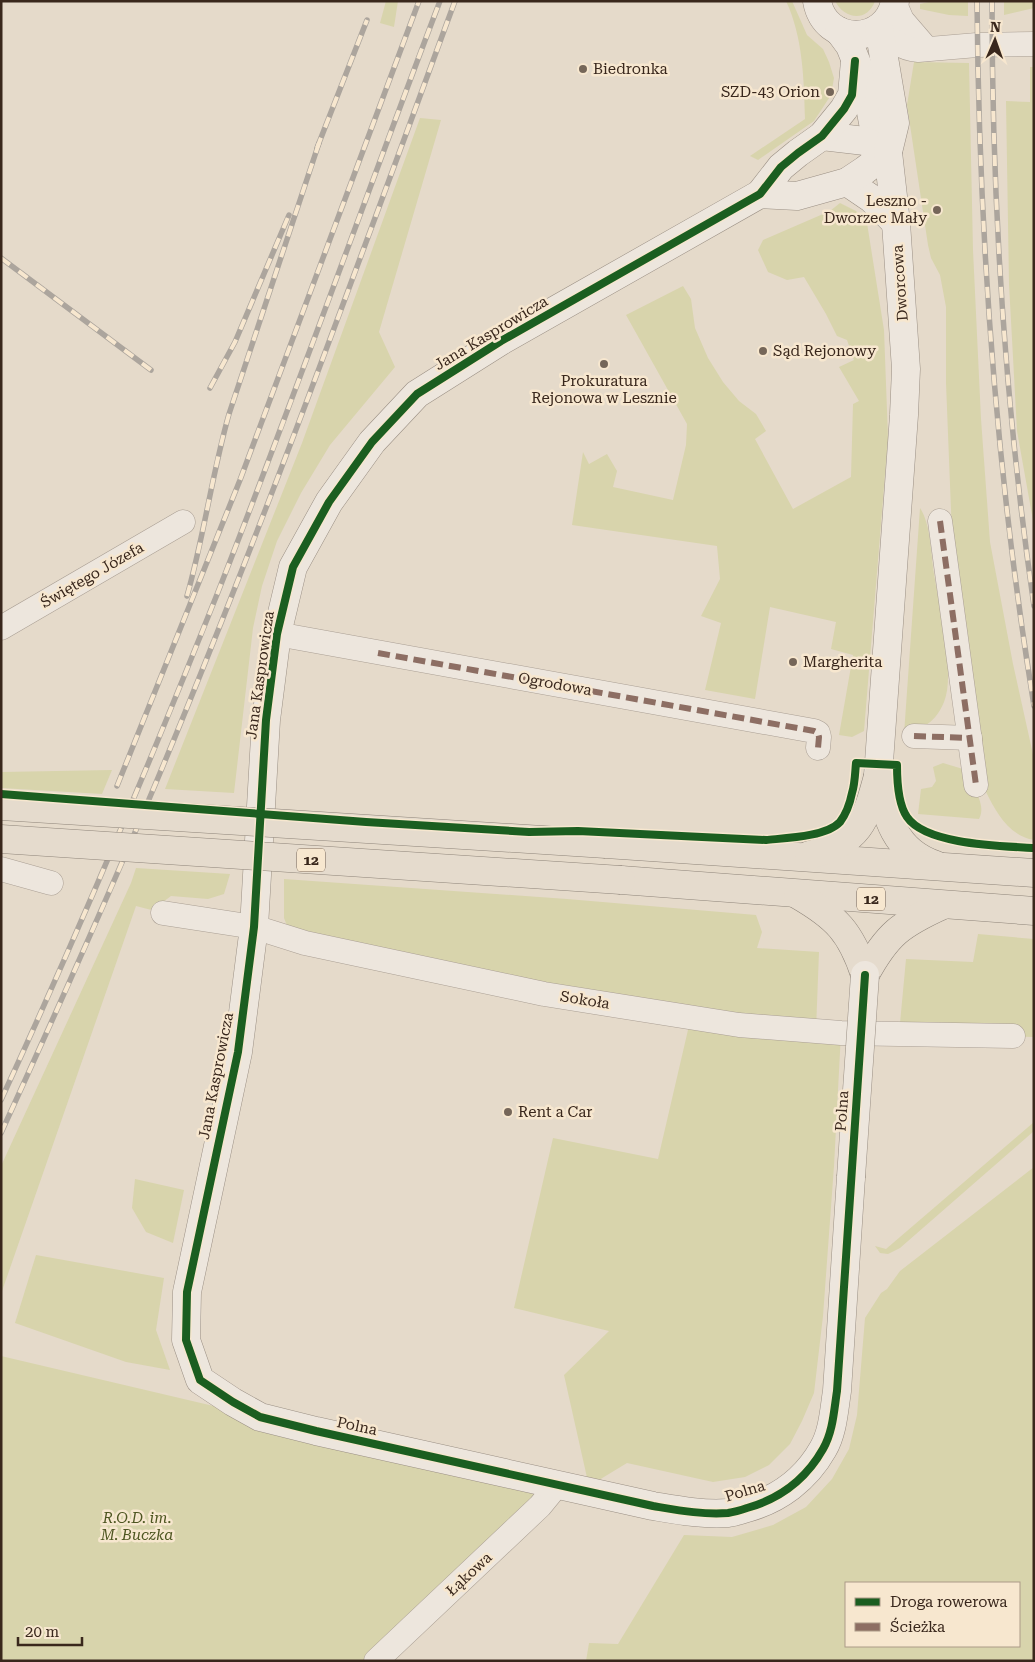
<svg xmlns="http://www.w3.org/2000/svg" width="1035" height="1662" font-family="'Roboto Serif',serif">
<rect width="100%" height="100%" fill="#e5daca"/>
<!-- green -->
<g fill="#d8d4ac" fill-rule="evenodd">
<path d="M 386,1 L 398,1 L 394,27 L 380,23 Z"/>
<path d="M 786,1 L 792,1 L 807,35 L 823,49 L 829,62 L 834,78 L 831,95 L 814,121 L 758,160 L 750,156 L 805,119 C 804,80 803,37 786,1 Z"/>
<path d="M 835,1 L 875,1 C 867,23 844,19 835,1 Z"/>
<path d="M 933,1 L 968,1 L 968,16 L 949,15 L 920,9 L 920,4 Z"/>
<path d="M 1004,1 L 1034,1 L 1034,8 L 1004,15 Z"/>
<path d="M 914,62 L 969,63 L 973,250 L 981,419 L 990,542 L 1013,664 L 1034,759 L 1034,840 C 1009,836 996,812 986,792 L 952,535 L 946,383 L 946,307 L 940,275 L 931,258 L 928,245 L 907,105 Z"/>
<path d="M 1030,67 L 1034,67 L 1034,526 L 1017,431 L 1009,284 L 1006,101 L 1030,102 Z"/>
<path d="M 420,118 L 441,120 L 379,332 L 395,367 L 330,445 L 301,493 L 277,541 L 262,586 L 253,628 L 234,793 L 165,789 L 302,443 Z"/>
<path d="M 840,203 L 856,211 L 867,223 L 884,330 L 888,438 L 864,731 L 852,737 L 839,735 L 853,655 L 831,649 L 836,622 L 770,607 L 755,699 L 705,690 L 721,623 L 701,616 L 720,579 L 717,546 L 572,525 L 583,452 L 589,464 L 607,454 L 617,471 L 613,487 L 673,500 L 686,445 L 687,424 L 626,315 L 683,286 L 691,299 L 695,328 L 708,358 L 723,382 L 739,401 L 756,414 L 766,431 L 755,439 L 793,509 L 851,477 L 853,404 L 859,401 L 839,367 L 854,360 L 847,340 L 837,336 L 826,314 L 804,277 L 787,280 L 768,272 L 758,250 L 763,240 L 830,211 Z"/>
<path d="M 920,508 C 931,524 931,555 934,574 C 939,605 956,675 944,702 C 936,722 924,728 904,734 Z"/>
<path d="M 943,763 L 963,769 C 970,782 988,805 979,819 L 918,814 L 921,789 L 932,787 L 936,781 L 933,767 Z"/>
<path d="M 112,770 L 102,794 L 1,788 L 1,772 Z"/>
<path d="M 136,868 L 230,874 L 224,894 L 208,899 L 171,896 L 163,902 L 163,913 L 136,906 L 1,1294 L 1,1166 L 131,883 Z"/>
<path d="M 284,879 L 567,899 L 756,915 L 762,932 L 757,948 L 819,952 L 816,1030 L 841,1033 L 834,1166 L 823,1316 L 814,1393 L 802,1421 L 790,1444 L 769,1465 L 745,1477 L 713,1482 L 627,1463 L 599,1480 L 590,1491 L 564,1375 L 609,1331 L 514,1308 L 553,1138 L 658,1159 L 691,1017 L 289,931 L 284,918 Z"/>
<path d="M 978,934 L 1034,939 L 1034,1037 L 899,1034 L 906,959 L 973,962 Z"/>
<path d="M 1034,1122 L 1034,1131 L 900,1248 L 888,1254 L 880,1253 L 875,1246 L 886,1249 Z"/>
<path d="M 1034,1167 L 1034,1661 L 586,1661 L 589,1643 L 618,1644 L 684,1535 L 732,1537 L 773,1525 L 806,1507 L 832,1479 L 849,1449 L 857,1415 L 865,1318 L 881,1293 L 887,1289 L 900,1271 ZM 846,1583 L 1019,1583 L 1019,1646 L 846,1646 Z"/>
<path d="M 135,1179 L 184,1190 L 173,1243 L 146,1232 L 132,1208 Z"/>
<path d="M 36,1255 L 164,1278 L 156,1330 L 170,1370 L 126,1362 L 15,1323 Z"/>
<path d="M 1,1356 L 260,1417 L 558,1484 L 376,1661 L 1,1661 Z"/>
</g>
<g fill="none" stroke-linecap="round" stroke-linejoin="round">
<defs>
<g id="street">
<path d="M 895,4 L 902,20 L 927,49"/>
<path d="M 879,28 C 890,39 901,49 918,50 L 977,45 L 1034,44"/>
<path d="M 940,521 L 976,785"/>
<path d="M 1,628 L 183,522"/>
<path d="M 277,634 L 814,731 L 818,733 L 819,737 L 818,748"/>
<path d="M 914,736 L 970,738"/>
<path d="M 1,869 L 51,883"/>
<path d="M 163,913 L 254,927 L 305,943 L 544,994 L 739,1025 L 841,1033 L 1013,1036"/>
<path d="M 376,1661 L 540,1506 L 558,1484"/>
</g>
<g id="secondary">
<path d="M 817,1 C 825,46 887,46 895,1"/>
<path d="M 839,31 L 850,46 L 866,86 L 874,128 L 888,152"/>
<path d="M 822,136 L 865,141 L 888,152"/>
<path d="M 847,182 L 872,199 L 896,223"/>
<path d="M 760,194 L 797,196 L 847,182 L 865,170 L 888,152"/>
<path d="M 878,776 L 904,415 L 906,369 L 896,223 L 888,152 L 895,123 L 879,28"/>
<path d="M 851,1177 L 837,1391 C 834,1410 833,1432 823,1449 C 806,1479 779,1499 747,1508 C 741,1510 734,1512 728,1513 C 703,1515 677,1510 653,1506 L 316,1431 L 260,1417 L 233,1402 L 200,1380 L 186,1340 L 187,1292 L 238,1052 L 254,927 L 266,720 L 277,634 L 293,567 L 329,502 L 372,442 L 417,394 L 501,341 L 760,194 L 781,167 L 798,153 L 822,136 L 844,109 L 852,95 L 855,61"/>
</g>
<g id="primary">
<path d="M 879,779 C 887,818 894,851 936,865"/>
<path d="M 606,844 L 1034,873"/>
<path d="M 809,855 C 859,843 866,821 878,776"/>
<path d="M 621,880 L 1034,911"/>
<path d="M 798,895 C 836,917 851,932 865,975"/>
<path d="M 865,975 C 887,934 901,924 943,905"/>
</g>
</defs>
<!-- street casing -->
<use href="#street" stroke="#aa9f94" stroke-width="25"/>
<!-- secondary casing -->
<use href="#secondary" stroke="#9a8f84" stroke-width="29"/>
<!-- primary casing -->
<use href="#primary" stroke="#8f857a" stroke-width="29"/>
<!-- street -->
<use href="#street" stroke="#ede6dd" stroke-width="24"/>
<!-- secondary -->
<use href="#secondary" stroke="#ede6dd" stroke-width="28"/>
<!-- primary -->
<use href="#primary" stroke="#e5dbcd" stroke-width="28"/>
<defs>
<g id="rail">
<path d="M 977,1 C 979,237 996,473 1034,706"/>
<path d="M 992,1 C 992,203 1005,406 1034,606"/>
<path d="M 317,148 L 367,20"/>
<path d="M 1,258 L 151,370"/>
<path d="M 210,388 L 235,342 L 289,215"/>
<path d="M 187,596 C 204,536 212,474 229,414 L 319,143"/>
<path d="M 117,786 L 240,480 L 419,1"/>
<path d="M 1,1100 C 78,933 150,763 218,592 C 295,396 365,198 440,1"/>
<path d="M 1,1133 C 54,1017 106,902 155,785 C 263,527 358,264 455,1"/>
</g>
</defs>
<!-- rail casing -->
<use href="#rail" stroke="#aca59d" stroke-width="5.5"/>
<!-- rail -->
<use href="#rail" stroke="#f7e7cf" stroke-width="4" stroke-dasharray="11" stroke-linecap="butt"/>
<defs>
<path id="secondary-bridge" d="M 851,1177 L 865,975"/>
<g id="primary-bridge">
<path d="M 1,806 L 606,844"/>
<path d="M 1,839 L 621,880"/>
</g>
</defs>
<!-- secondary-bridge casing -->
<use href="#secondary-bridge" stroke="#9a8f84" stroke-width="29" stroke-linecap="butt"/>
<!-- primary-bridge casing -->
<use href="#primary-bridge" stroke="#8f857a" stroke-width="29" stroke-linecap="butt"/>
<!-- secondary-bridge -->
<use href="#secondary-bridge" stroke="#ede6dd" stroke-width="28"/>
<!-- primary-bridge -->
<use href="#primary-bridge" stroke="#e5dbcd" stroke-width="28"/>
<!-- quiet -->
<g stroke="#8d6e63" stroke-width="6" stroke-dasharray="12 6" stroke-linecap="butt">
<path d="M 940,521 L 976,785"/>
<path d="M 378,653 L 814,731 L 818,733 L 819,737 L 818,748"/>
<path d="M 914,736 L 970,738"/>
</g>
<defs>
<g id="cycleway">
<path d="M 855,61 L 852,95 L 844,109 L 822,136 L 798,153 L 781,167 L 760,194 L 501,341 L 417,394 L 372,442 L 329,502 L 293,567 L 277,634 L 266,720 L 254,927 L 238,1052 L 187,1292 L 186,1340 L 200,1380 L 233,1402 L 260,1417 L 316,1431 L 653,1506 C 677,1510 703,1515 728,1513 C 734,1512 741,1510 747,1508 C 779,1499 806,1479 823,1449 C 833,1432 834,1410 837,1391 L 865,975"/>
<path d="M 1,794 L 366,822 L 529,832 L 578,831 L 766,840 C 785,838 826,837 840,822 C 846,814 850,803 852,793 C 855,784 855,773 856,763 L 897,765 C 897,780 898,804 907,817 C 926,845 1002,846 1034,848"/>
</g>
</defs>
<!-- cycleway casing -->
<use href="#cycleway" stroke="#f7e7cf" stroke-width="11"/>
<!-- cycleway -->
<use href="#cycleway" stroke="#1b5e20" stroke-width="8"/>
</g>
<!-- markers -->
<g fill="#756659" stroke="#f7e7cf" stroke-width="2">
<circle cx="583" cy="69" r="5"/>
<circle cx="830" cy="92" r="5"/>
<circle cx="937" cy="210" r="5"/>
<circle cx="763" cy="351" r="5"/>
<circle cx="604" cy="364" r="5"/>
<circle cx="793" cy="662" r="5"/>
<circle cx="508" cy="1112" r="5"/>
</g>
<g text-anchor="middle" stroke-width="5" stroke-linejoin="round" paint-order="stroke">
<!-- shield labels -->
<g fill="#f7e7cf" stroke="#726152" stroke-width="1">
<rect x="297" y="848.5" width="28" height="23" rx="4"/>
<rect x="857" y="887.5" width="28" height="23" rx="4"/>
</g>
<g font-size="14" font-weight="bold" fill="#39271c">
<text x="311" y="865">12</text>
<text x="871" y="904">12</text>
</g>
<!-- poi labels -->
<g font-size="15" fill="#39271c" stroke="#f7e7cf" text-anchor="start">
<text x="593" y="74">Biedronka</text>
<text x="820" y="97" text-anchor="end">SZD-43 Orion</text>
<text x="927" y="206" text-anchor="end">Leszno -<tspan x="927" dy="17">Dworzec Mały</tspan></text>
<text x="773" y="356">Sąd Rejonowy</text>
<text x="604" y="386" text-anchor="middle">Prokuratura<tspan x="604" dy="17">Rejonowa w Lesznie</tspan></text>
<text x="803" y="667">Margherita</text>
<text x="518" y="1117">Rent a Car</text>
</g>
<!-- street labels -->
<g font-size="15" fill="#39271c" stroke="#f7e7cf">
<text transform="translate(900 283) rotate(-94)" y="5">Dworcowa</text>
<text transform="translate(491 333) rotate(-31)" y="5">Jana Kasprowicza</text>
<text transform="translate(92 575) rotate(-30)" y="5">Świętego Józefa</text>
<text transform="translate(260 675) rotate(-82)" y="5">Jana Kasprowicza</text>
<text transform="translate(555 684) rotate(10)" y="5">Ogrodowa</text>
<text transform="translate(585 1000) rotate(9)" y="5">Sokoła</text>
<text transform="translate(216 1076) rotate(-79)" y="5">Jana Kasprowicza</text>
<text transform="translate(842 1111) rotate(-86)" y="5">Polna</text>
<text transform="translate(357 1426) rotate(12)" y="5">Polna</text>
<text transform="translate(745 1491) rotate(-17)" y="5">Polna</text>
<text transform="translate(469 1574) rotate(-43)" y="5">Łąkowa</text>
</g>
<!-- park labels -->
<g font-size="15" font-style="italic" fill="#4e5621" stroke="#f7e7cf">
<text x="137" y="1523">R.O.D. im.<tspan x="137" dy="17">M. Buczka</tspan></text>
</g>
</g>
<!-- border -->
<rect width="1035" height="1662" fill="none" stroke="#39271c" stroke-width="5"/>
<!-- legend -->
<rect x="845" y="1582" width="175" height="65" fill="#f7e7cf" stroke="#ab9a87"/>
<rect x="855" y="1598" width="25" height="8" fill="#1b5e20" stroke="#ab9a87"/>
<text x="890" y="1607" font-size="15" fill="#39271c">Droga rowerowa</text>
<rect x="855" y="1623" width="25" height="8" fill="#8d6e63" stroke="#ab9a87"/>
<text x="890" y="1632" font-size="15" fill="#39271c">Ścieżka</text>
<!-- north arrow -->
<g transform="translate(995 40) rotate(2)" stroke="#f7e7cf" stroke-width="4" paint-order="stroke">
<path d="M0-4L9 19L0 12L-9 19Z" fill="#39271c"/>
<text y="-8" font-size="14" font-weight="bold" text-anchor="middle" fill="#39271c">N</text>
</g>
<!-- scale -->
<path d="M18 1637v8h64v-8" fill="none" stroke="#39271c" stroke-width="2.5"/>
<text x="25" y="1637" font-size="15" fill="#39271c" stroke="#f7e7cf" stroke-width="4" paint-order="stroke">20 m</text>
</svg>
